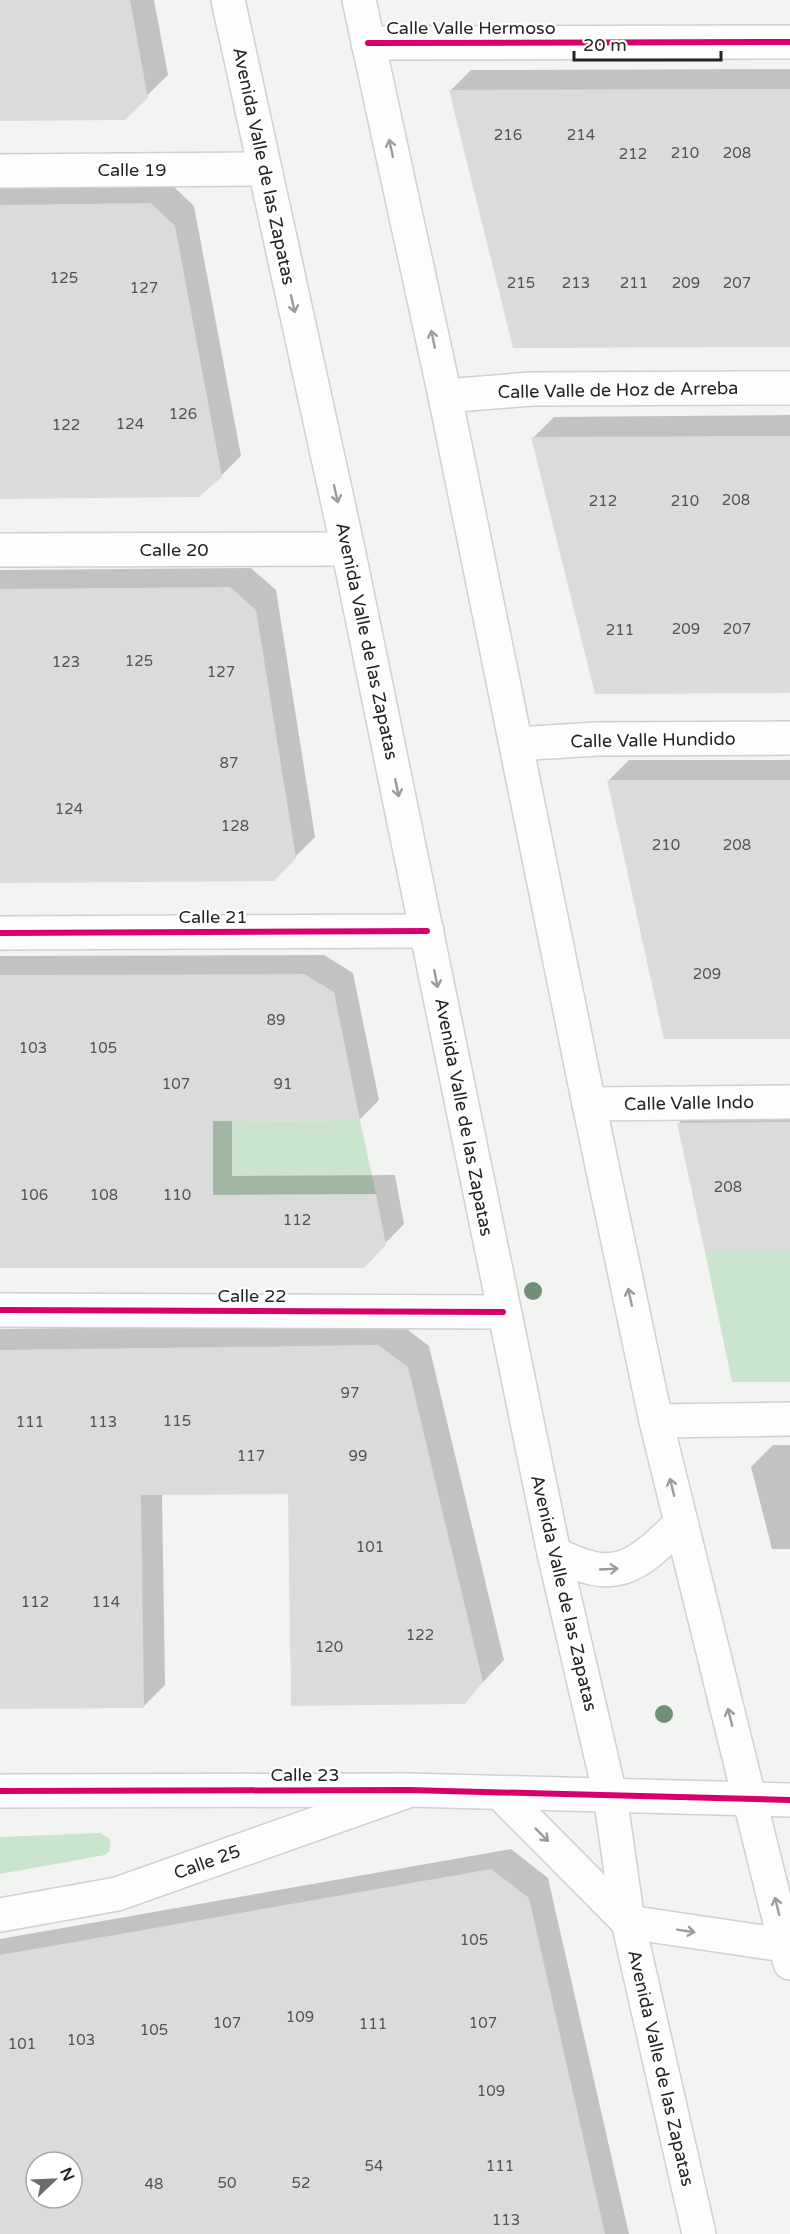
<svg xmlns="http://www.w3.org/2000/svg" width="790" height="2234" font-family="'Varela Round',sans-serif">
<rect width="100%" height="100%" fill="#f2f4f2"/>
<!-- green -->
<g fill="#cbe4cd">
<path d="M 360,1120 L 376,1194 L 213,1195 L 213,1121 Z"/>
<path d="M 705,1252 L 790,1252 L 790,1382 L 732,1382 Z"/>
<path d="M 100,1833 L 110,1839 L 110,1851 L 105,1855 L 0,1874 L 0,1837 Z"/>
</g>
<!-- shadow -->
<g fill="#0003" fill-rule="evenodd">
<path d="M 0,0 L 154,0 L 168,75 L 124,118 L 0,120 Z"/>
<path d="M 790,69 L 790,346 L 451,90 L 471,70 Z"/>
<path d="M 171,184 L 194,206 L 241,456 L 221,476 L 0,497 L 0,185 Z"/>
<path d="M 790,415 L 790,691 L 533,438 L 554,417 Z"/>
<path d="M 251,568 L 276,590 L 315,837 L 273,879 L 0,882 L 0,570 Z"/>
<path d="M 629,760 L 790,760 L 790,1037 L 608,781 Z"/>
<path d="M 324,955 L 353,973 L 379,1100 L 360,1119 L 232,1119 L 232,1176 L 395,1175 L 404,1224 L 363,1266 L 0,1267 L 0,956 Z"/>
<path d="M 698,1104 L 790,1104 L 790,1250 L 679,1123 Z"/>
<path d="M 400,1324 L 429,1346 L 504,1660 L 464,1702 L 289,1492 L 162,1493 L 165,1685 L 144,1706 L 0,1708 L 0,1329 Z"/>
<path d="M 773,1445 L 790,1445 L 790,1549 L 772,1549 L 751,1467 Z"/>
<path d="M 511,1849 L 548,1878 L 629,2234 L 0,2234 L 0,1939 ZM 36,2162 L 72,2162 L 72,2198 L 36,2198 Z"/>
</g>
<!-- building -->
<g fill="#dadbdb" fill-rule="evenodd">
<path d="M 0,0 L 130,0 L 148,98 L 125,120 L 0,121 Z"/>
<path d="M 790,89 L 790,347 L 513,348 L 449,90 Z"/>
<path d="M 151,203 L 175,226 L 222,477 L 199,497 L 0,499 L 0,205 Z"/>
<path d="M 790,436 L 790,693 L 595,694 L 531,437 Z"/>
<path d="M 230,587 L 256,610 L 296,858 L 274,881 L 0,883 L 0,589 Z"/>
<path d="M 607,780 L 790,780 L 790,1039 L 664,1039 Z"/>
<path d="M 304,974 L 334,992 L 360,1120 L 213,1121 L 213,1195 L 376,1194 L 386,1245 L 364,1268 L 0,1268 L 0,975 Z"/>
<path d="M 790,1122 L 790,1252 L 705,1252 L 677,1123 Z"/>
<path d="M 378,1345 L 408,1367 L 483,1682 L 465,1704 L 291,1706 L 288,1494 L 141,1495 L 144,1708 L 0,1709 L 0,1350 Z"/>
<path d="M 491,1869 L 529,1898 L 605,2234 L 0,2234 L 0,1955 ZM 36,2162 L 72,2162 L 72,2198 L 36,2198 Z"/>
</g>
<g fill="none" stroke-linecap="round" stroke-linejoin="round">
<defs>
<g id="minor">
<path d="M 368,43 L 790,42"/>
<path d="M 0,171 L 264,169"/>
<path d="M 445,396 L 531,389 L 790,388"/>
<path d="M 0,550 L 348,549"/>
<path d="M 516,744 L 597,739 L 790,738"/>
<path d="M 0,933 L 427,931"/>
<path d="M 589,1104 L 790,1102"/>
<path d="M 0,1310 L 503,1312"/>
<path d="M 656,1421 L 790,1419"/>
<path d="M 0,1915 L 117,1894 L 405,1792"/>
</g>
<g id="tertiary">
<path d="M 0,1791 L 409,1790 L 790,1800"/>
<path d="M 501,1794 L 628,1922 L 790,1946"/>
</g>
<g id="secondary">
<path d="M 228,0 L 348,549 L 554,1553 L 610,1795 L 628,1922 L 699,2234"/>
<path d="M 359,0 L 445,396 L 589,1104 L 656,1421 L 790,1963"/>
<path d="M 554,1553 C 616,1586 636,1567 681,1523"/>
</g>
</defs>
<!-- minor casing -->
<use href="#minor" stroke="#cfd0cf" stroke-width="36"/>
<!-- tertiary casing -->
<use href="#tertiary" stroke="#cfd0cf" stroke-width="36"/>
<!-- secondary casing -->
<use href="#secondary" stroke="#cfd0cf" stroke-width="36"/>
<!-- minor -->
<use href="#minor" stroke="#fdfdfd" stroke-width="33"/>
<!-- tertiary -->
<use href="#tertiary" stroke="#fdfdfd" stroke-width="33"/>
<!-- secondary -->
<use href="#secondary" stroke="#fdfdfd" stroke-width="33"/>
<defs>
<g id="cycleway">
<path d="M 368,43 L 790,42"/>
<path d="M 0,933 L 427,931"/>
<path d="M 0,1310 L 503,1312"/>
<path d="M 0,1791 L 409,1790 L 790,1800"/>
</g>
</defs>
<!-- cycleway casing -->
<use href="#cycleway" stroke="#fff" stroke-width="10"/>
<!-- cycleway -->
<use href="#cycleway" stroke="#d6006c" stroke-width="6"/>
</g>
<!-- trees -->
<g fill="#718f78">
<circle cx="533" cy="1291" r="9"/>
<circle cx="664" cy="1714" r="9"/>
</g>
<!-- one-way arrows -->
<defs><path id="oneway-shaft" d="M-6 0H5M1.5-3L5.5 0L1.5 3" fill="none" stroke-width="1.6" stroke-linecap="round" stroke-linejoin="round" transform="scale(1.5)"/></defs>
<g stroke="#9b9b9b">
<use href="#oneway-shaft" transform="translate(391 148) rotate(-102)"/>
<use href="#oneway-shaft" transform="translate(293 304) rotate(77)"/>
<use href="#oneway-shaft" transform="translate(433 339) rotate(-102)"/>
<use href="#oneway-shaft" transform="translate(336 494) rotate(77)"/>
<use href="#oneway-shaft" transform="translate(397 788) rotate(78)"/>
<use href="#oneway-shaft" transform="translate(436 979) rotate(79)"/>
<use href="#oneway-shaft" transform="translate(630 1297) rotate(-102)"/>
<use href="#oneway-shaft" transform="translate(672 1487) rotate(-104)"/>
<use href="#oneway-shaft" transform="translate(609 1569) rotate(-3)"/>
<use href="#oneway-shaft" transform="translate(730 1717) rotate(-104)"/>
<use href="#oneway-shaft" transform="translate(542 1835) rotate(45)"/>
<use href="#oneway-shaft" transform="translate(777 1906) rotate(-104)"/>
<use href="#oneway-shaft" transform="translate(686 1931) rotate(9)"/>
</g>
<g text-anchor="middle" stroke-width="4.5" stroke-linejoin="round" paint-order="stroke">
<!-- number labels -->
<g font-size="15" fill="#525352">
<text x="508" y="140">216</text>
<text x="581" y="140">214</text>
<text x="685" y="158">210</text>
<text x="737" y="158">208</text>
<text x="633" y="159">212</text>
<text x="64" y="283">125</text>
<text x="521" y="288">215</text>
<text x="576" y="288">213</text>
<text x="634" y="288">211</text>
<text x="686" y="288">209</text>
<text x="737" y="288">207</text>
<text x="144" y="293">127</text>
<text x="183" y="419">126</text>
<text x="130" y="429">124</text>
<text x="66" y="430">122</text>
<text x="736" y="505">208</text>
<text x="603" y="506">212</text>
<text x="685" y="506">210</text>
<text x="686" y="634">209</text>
<text x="737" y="634">207</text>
<text x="620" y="635">211</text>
<text x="139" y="666">125</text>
<text x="66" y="667">123</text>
<text x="221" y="677">127</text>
<text x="229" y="768">87</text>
<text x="69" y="814">124</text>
<text x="235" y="831">128</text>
<text x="666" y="850">210</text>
<text x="737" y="850">208</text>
<text x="707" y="979">209</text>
<text x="276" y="1025">89</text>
<text x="33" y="1053">103</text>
<text x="103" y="1053">105</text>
<text x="176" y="1089">107</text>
<text x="283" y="1089">91</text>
<text x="728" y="1192">208</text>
<text x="34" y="1200">106</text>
<text x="104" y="1200">108</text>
<text x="177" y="1200">110</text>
<text x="297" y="1225">112</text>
<text x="350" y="1398">97</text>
<text x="177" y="1426">115</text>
<text x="30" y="1427">111</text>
<text x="103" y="1427">113</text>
<text x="251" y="1461">117</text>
<text x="358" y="1461">99</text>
<text x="370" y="1552">101</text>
<text x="35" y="1607">112</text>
<text x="106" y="1607">114</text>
<text x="420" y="1640">122</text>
<text x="329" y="1652">120</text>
<text x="474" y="1945">105</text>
<text x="300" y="2022">109</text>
<text x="227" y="2028">107</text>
<text x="483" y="2028">107</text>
<text x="373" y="2029">111</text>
<text x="154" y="2035">105</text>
<text x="81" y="2045">103</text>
<text x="22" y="2049">101</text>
<text x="491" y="2096">109</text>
<text x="374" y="2171">54</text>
<text x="500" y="2171">111</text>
<text x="227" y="2188">50</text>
<text x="301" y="2188">52</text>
<text x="154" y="2189">48</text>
<text x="506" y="2225">113</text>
</g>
<!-- street labels -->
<g font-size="18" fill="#232423" stroke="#fff">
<text x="471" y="34">Calle Valle Hermoso</text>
<text transform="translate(264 166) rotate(78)" y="6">Avenida Valle de las Zapatas</text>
<text x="132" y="176">Calle 19</text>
<text transform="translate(618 390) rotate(-1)" y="6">Calle Valle de Hoz de Arreba</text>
<text x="174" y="556">Calle 20</text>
<text transform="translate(367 641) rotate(78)" y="6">Avenida Valle de las Zapatas</text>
<text transform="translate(653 740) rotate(-1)" y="6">Calle Valle Hundido</text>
<text x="213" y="923">Calle 21</text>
<text transform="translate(689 1103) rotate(-1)" y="6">Calle Valle Indo</text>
<text transform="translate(464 1117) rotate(79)" y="6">Avenida Valle de las Zapatas</text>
<text x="252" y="1302">Calle 22</text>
<text transform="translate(564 1593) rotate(77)" y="6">Avenida Valle de las Zapatas</text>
<text x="305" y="1781">Calle 23</text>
<text transform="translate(207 1862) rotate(-20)" y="6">Calle 25</text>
<text transform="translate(661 2068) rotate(77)" y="6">Avenida Valle de las Zapatas</text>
</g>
</g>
<!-- north arrow -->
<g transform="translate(54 2180) rotate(67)"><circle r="28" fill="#ffffff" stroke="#a7a7a7" stroke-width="1.5"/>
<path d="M0-4.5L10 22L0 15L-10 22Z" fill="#6b6d6b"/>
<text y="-9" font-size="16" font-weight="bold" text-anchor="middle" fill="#232423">N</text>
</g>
<!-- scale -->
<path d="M574 51v9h147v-9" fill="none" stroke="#232423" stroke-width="3"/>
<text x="583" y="51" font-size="18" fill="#232423" stroke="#ffffff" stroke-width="4.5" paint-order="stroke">20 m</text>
</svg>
